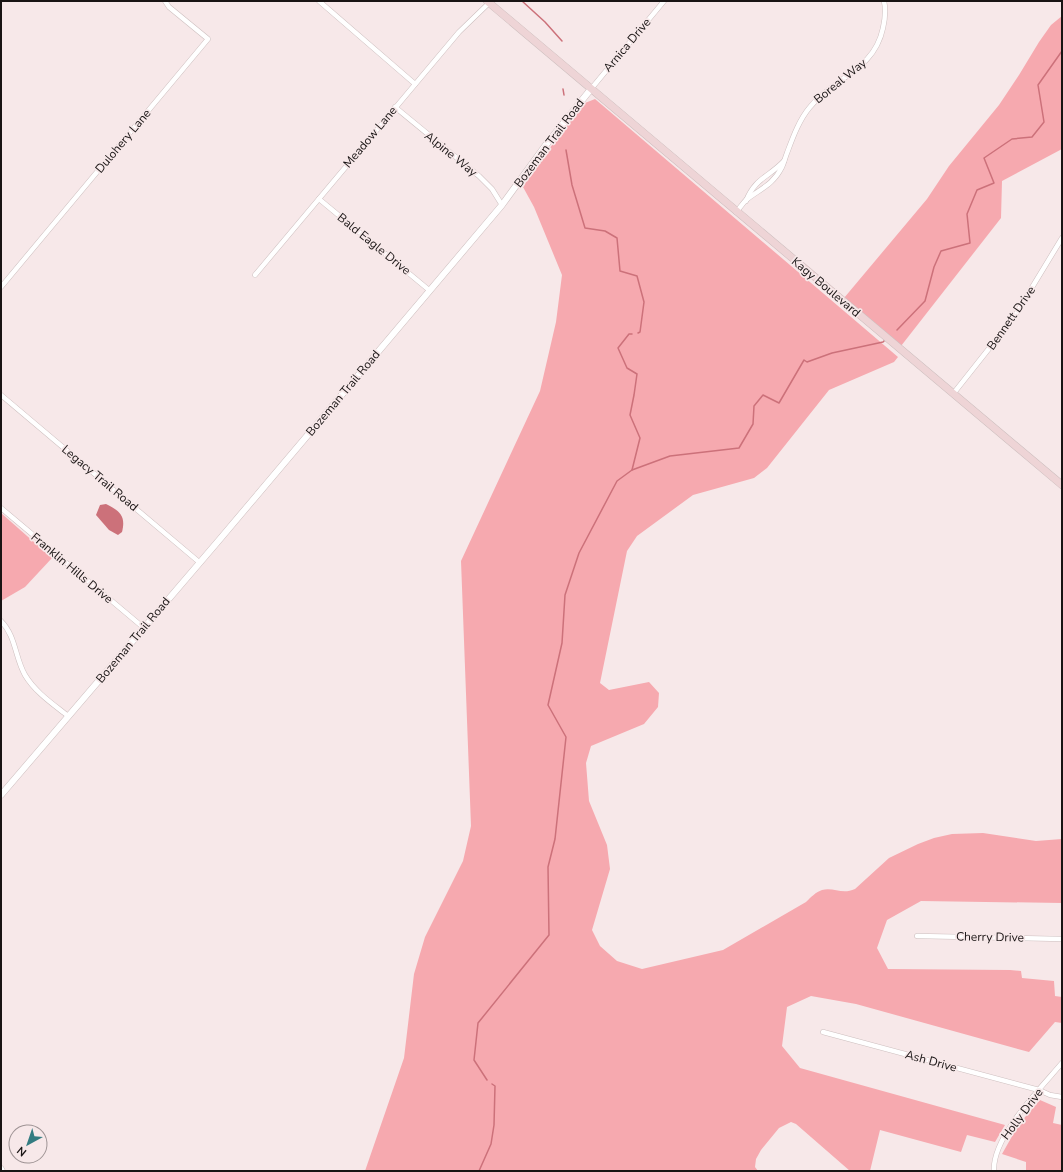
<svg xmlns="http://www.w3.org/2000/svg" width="1063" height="1172" font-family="'Nunito Sans',sans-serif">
<rect width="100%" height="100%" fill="#f7e8e9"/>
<!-- green -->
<g fill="#f6a9af">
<path d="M 1062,16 L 1062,149 L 1002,181 L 1001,218 L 901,346 L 844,298 L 927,199 L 949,166 L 999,105 L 1019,75 L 1039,42 L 1051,25 Z"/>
<path d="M 595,99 L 898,357 L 894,362 L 829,390 L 767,468 L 754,478 L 693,495 L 637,536 L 627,551 L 600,683 L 609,690 L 649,682 L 659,693 L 658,707 L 644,724 L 591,746 L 586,763 L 589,801 L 607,845 L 610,869 L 592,930 L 600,946 L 617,961 L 642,969 L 723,950 L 806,902 C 811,897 816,892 822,890 C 834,887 842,895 855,889 L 889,858 L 918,844 L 934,838 L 952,834 L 983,833 L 1036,841 L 1062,839 L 1062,903 L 921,901 L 887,920 L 877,948 L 888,969 L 1010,970 L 1021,971 L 1022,978 L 1054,981 L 1055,996 L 1062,997 L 1062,1023 L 1055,1022 L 1029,1052 L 856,1004 L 811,996 L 787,1007 L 782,1046 L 800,1068 L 1005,1125 L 995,1142 L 967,1135 L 961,1152 L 880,1130 L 870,1171 L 850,1171 L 796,1124 L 791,1122 L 779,1128 L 761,1150 L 756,1159 L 755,1167 L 758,1171 L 365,1171 L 404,1058 L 414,974 L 425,937 L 463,861 L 471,826 L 461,561 L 540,391 L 556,322 L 562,275 L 534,207 L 523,187 L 538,163 L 585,103 Z"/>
<path d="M 1,513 L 52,558 L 25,587 L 1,601 Z"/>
<path d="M 1040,1100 L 1056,1107 L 1053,1123 L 1062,1125 L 1062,1171 L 1026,1171 L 1026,1162 L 1002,1154 L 1019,1124 Z"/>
</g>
<!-- water -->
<path fill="#cc717a" d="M 106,504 C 120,511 126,516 122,532 L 118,535 L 109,530 L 96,515 L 100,505 Z"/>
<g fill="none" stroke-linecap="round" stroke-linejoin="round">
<!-- stream -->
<g stroke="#cc717a" stroke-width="1.5">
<path d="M 522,1 L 545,22 L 562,41"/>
<path d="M 563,89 L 564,95"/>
<path d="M 566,150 L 572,185 L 585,228 L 605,231 L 617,238 L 620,271 L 637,276 L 644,302 L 640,332 L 638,333"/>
<path d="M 897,330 L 925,301 L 934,267 L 941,251 L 970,243 L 967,214 L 977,190 L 994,183 L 984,158 L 1012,139 L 1032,137 L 1044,122 L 1038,85 L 1062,51"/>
<path d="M 632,470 L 640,438 L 630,415 L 634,395 L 637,374 L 627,368 L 618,348 L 629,334 L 632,334"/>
<path d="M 487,1080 L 474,1060 L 478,1023 L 549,935 L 548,867 L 555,839 L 566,737 L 548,705 L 562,643 L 565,595 L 579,553 L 617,481 L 632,470 L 670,456 L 739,448 L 753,424 L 754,406 L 763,395 L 779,403 L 804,360 L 807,362 L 832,353 L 883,342 L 885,340"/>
<path d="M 479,1171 L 491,1144 L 494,1125 L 495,1086 L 492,1084"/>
</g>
<defs>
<g id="minor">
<path d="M 319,1 L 415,84"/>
<path d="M 591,89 L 664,1"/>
<path d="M 395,107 L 479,176 L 492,189 L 502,205"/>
<path d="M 319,199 L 429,290"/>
<path d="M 746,201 C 755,178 769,177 784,161"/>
<path d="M 736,212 C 740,208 743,203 746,200 C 760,189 773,185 782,167 C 784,163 785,158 787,153 C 793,137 799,120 810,107 C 834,77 874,71 883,28 C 885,19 886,10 884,1"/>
<path d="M 255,275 L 459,32 L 489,3"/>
<path d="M 1,287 L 208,39 L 169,7 L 165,1"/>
<path d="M 953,394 L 1014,317 L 1062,238"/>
<path d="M 1,395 L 199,562"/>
<path d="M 1,508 L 144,628"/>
<path d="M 1,621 C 16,636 15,658 25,675 C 35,692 53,704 68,716"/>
<path d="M 917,936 L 1062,939"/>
<path d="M 823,1032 L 1039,1090 L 1050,1095 L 1062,1097"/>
<path d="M 994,1171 C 992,1137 1040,1089 1062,1063"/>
</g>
<g id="tertiary">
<path d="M 1,795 L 220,539 L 502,205 L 545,146 L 591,89"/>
<path d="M 1,1169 L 2,1171"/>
</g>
<path id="secondary" d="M 487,1 L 1062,485"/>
</defs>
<!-- minor casing -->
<use href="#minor" stroke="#cdbfbf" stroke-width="5.5"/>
<!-- tertiary casing -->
<use href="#tertiary" stroke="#cdbfbf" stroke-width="7"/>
<!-- secondary casing -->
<use href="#secondary" stroke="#cdbfbf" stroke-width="8"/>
<!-- minor -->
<use href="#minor" stroke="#fff" stroke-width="4.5"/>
<!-- tertiary -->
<use href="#tertiary" stroke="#fff" stroke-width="6"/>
<!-- secondary -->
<use href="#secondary" stroke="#eed4d6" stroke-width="7"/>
</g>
<g text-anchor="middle" stroke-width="3.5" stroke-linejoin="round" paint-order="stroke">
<!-- street labels -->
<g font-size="12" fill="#191414" stroke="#f7e8e9">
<text transform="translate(627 45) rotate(-50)" y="4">Arnica Drive</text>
<text transform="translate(840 81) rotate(-39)" y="4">Boreal Way</text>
<text transform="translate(370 137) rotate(-50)" y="4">Meadow Lane</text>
<text transform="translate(123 141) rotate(-50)" y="4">Dulohery Lane</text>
<text transform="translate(549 143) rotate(-53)" y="4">Bozeman Trail Road</text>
<text transform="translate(451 154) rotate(39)" y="4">Alpine Way</text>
<text transform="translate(374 244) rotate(39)" y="4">Bald Eagle Drive</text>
<text transform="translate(826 287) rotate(40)" y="4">Kagy Boulevard</text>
<text transform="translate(1011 318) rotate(-55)" y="4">Bennett Drive</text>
<text transform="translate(343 393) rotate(-50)" y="4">Bozeman Trail Road</text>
<text transform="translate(100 478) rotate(40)" y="4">Legacy Trail Road</text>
<text transform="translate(72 568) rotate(40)" y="4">Franklin Hills Drive</text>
<text transform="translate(133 640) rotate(-50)" y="4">Bozeman Trail Road</text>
<text transform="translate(990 937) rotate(1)" y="4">Cherry Drive</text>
<text transform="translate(931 1061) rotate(15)" y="4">Ash Drive</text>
<text transform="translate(1022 1114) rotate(-53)" y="4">Holly Drive</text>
</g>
</g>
<!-- border -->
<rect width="1063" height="1172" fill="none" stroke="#191414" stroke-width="4"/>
<!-- north arrow -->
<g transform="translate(28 1144) rotate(220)"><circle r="19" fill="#f7e8e9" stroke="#9e9394"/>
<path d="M0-3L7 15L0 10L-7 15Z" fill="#337c81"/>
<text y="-6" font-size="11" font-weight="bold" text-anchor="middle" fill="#191414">N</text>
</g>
</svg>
